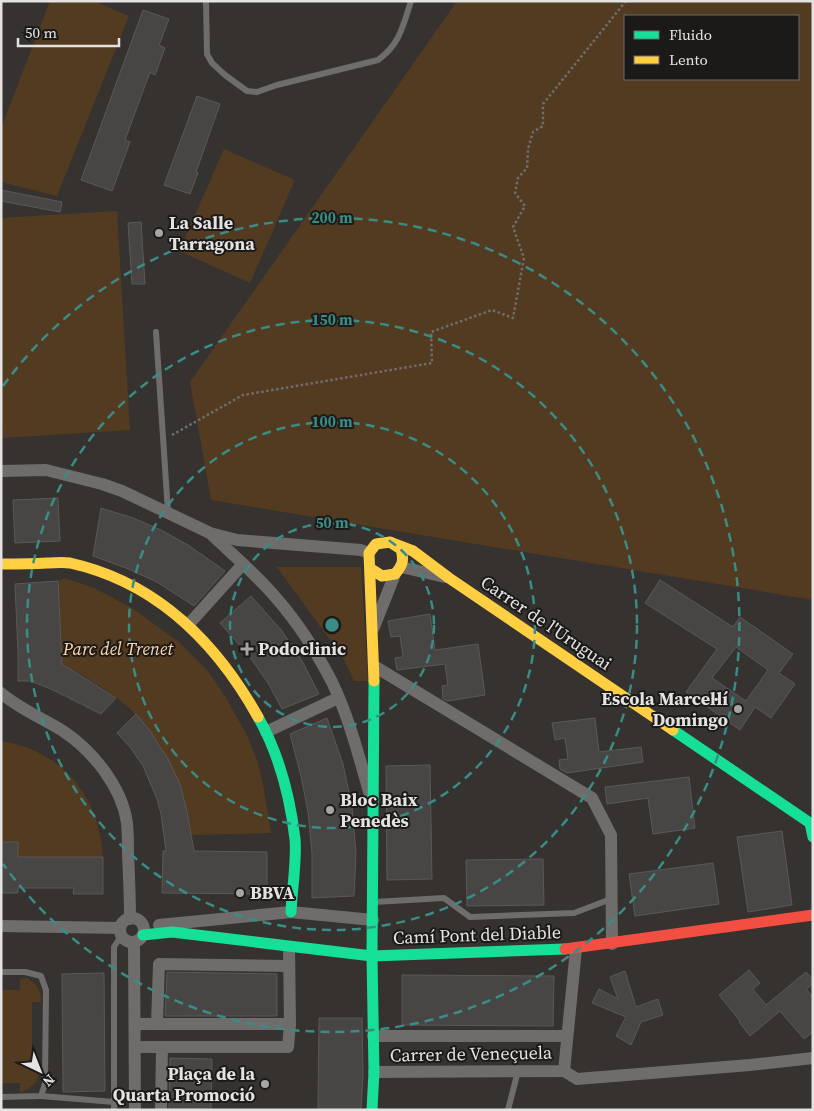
<svg xmlns="http://www.w3.org/2000/svg" width="814" height="1111" font-family="'Source Serif 4',serif">
<rect width="100%" height="100%" fill="#353230"/>
<!-- green -->
<g fill="#523b20" fill-rule="evenodd">
<path d="M 50,1 L 94,1 L 129,16 L 57,196 L 1,182 L 1,128 Z"/>
<path d="M 457,1 L 813,1 L 813,600 L 211,500 L 190,382 ZM 798,16 L 798,79 L 625,79 L 625,16 Z"/>
<path d="M 224,149 L 295,180 L 250,283 L 179,251 Z"/>
<path d="M 117,211 L 130,430 L 3,438 L 1,414 L 1,218 Z"/>
<path d="M 277,567 L 361,567 L 368,681 L 354,681 L 343,658 Z"/>
<path d="M 65,578 L 94,588 L 132,608 L 179,642 L 208,671 L 225,696 L 248,737 L 257,760 L 263,784 L 271,833 L 191,835 C 182,781 161,732 117,698 C 106,690 93,682 82,675 C 75,671 68,668 62,663 L 58,581 Z"/>
<path d="M 1,741 C 62,750 100,797 103,857 L 18,857 L 18,842 L 1,842 Z"/>
<path d="M 27,978 C 37,984 41,989 41,1002 L 32,1002 L 32,1068 L 40,1068 C 39,1082 32,1088 20,1093 L 20,1083 L 1,1083 L 1,990 L 20,990 L 20,979 Z"/>
</g>
<!-- building -->
<g fill="#484644" stroke="#5b5957" fill-rule="evenodd">
<path d="M 143,10 L 169,19 L 159,45 L 165,48 L 155,75 L 150,72 L 125,140 L 130,142 L 112,191 L 81,180 Z"/>
<path d="M 197,96 L 220,104 L 196,172 L 198,173 L 190,194 L 164,185 Z"/>
<path d="M 1,190 L 62,202 L 60,212 L 1,201 Z"/>
<path d="M 141,222 L 145,284 L 132,284 L 128,223 Z"/>
<path d="M 58,498 L 60,541 L 15,543 L 13,500 Z"/>
<path d="M 101,508 L 133,518 L 161,530 L 188,545 L 225,571 L 194,606 L 157,582 L 126,568 L 93,556 Z"/>
<path d="M 660,580 L 733,627 L 740,617 L 793,654 L 779,673 L 795,684 L 771,718 L 755,707 L 740,730 L 686,692 L 717,649 L 645,603 ZM 736,647 L 768,670 L 746,701 L 712,678 Z"/>
<path d="M 58,581 L 62,664 L 116,698 L 101,714 L 51,689 L 31,681 L 18,681 L 18,653 L 15,584 Z"/>
<path d="M 251,596 L 282,631 L 302,661 L 319,694 L 282,709 L 268,683 L 249,656 L 220,623 Z"/>
<path d="M 430,614 L 435,650 L 478,644 L 485,695 L 448,701 L 443,699 L 442,686 L 448,685 L 445,664 L 397,670 L 395,658 L 403,657 L 400,636 L 391,637 L 388,621 Z"/>
<path d="M 136,714 L 150,731 L 168,759 L 180,784 L 187,812 L 194,851 L 267,852 L 267,894 L 162,893 L 163,851 L 166,851 L 161,814 L 157,799 L 143,766 L 130,747 L 117,733 Z"/>
<path d="M 327,718 L 343,764 L 352,807 L 356,853 L 354,896 L 312,898 L 312,853 L 308,812 L 301,776 L 290,734 Z"/>
<path d="M 595,718 L 599,752 L 641,747 L 643,762 L 567,773 L 560,769 L 559,760 L 568,759 L 565,738 L 555,740 L 552,723 Z"/>
<path d="M 430,765 L 432,879 L 387,880 L 386,766 Z"/>
<path d="M 689,777 L 695,828 L 653,834 L 648,798 L 607,804 L 605,787 Z"/>
<path d="M 782,831 L 792,905 L 748,912 L 737,837 Z"/>
<path d="M 1,842 L 18,842 L 18,857 L 103,857 L 103,894 L 73,894 L 74,888 L 18,888 L 18,893 L 1,893 Z"/>
<path d="M 543,859 L 544,905 L 467,906 L 466,860 Z"/>
<path d="M 713,863 L 719,904 L 635,916 L 629,874 Z"/>
<path d="M 749,970 L 760,983 L 753,989 L 766,1005 L 806,972 L 813,980 L 813,984 L 806,989 L 813,997 L 813,1032 L 804,1039 L 780,1011 L 750,1036 L 739,1022 L 740,1021 L 719,995 Z"/>
<path d="M 625,971 L 636,1007 L 658,999 L 663,1015 L 641,1022 L 631,1045 L 616,1036 L 626,1017 L 592,1003 L 599,989 L 618,999 L 610,977 Z"/>
<path d="M 167,972 L 277,974 L 277,1016 L 165,1016 Z"/>
<path d="M 104,973 L 105,1091 L 63,1092 L 62,974 Z"/>
<path d="M 402,975 L 554,976 L 553,1026 L 402,1025 Z"/>
<path d="M 319,1018 L 362,1018 L 363,1074 L 361,1110 L 318,1110 Z"/>
<path d="M 170,1058 L 212,1059 L 211,1110 L 169,1110 Z"/>
</g>
<g fill="none" stroke-linecap="round" stroke-linejoin="round">
<!-- path -->
<path stroke="#706e6c" stroke-width="2.5" stroke-dasharray="2.5 2.5" stroke-linecap="butt" d="M 172,435 L 243,395 L 432,363 L 431,332 L 492,310 L 513,318 L 524,258 L 513,227 L 525,206 L 515,193 L 518,178 L 527,168 L 528,149 L 533,132 L 543,126 L 543,104 L 626,1"/>
<!-- lane -->
<g stroke="#6e6d6c" stroke-width="6">
<path d="M 206,1 L 207,54 L 212,63 L 225,75 L 247,91 L 257,92 L 277,85 L 378,60 C 400,44 403,26 411,1"/>
<path d="M 156,332 L 168,512"/>
<path d="M 374,902 L 444,898 L 470,917 L 574,913 L 611,899"/>
<path d="M 1,972 L 25,972 L 41,976 L 46,990 L 45,1084 L 41,1096 L 1,1097"/>
<path d="M 41,1096 L 114,1102"/>
<path d="M 114,1110 L 114,947 L 121,936"/>
<path d="M 508,1110 L 518,1071"/>
</g>
<!-- street -->
<g stroke="#6e6d6c" stroke-width="12">
<path d="M 1,471 L 46,470 L 102,484 L 122,491 L 210,533 L 237,540 L 361,550 L 369,553"/>
<path d="M 212,535 C 234,556 258,576 277,599 C 299,624 317,653 332,682 C 349,717 359,757 370,795"/>
<path d="M 401,567 L 445,577"/>
<path d="M 188,625 L 243,564"/>
<path d="M 374,627 L 395,574"/>
<path d="M 374,666 L 592,798 L 611,835 L 612,944"/>
<path d="M 1,693 C 20,709 42,718 63,731 C 93,751 122,787 127,823 C 128,833 128,844 128,854 C 129,875 130,897 130,919"/>
<path d="M 266,732 L 338,698"/>
<circle cx="132" cy="930" r="12"/>
<path d="M 159,925 L 291,912 L 373,920"/>
<path d="M 1,926 L 120,928"/>
<path d="M 134,942 L 135,1110"/>
<path d="M 135,1024 L 290,1024"/>
<path d="M 157,1024 L 159,964 L 289,966"/>
<path d="M 373,1036 L 567,1036"/>
<path d="M 135,1047 L 288,1047 L 290,1024 L 289,947"/>
<path d="M 564,1071 L 577,1079 L 750,1065 L 813,1058"/>
<path d="M 374,1072 L 564,1071 L 576,949"/>
<path d="M 161,1110 L 162,1047"/>
</g>
<!-- fast -->
<g stroke="#16e098" stroke-width="11">
<path d="M 258,717 C 279,754 290,796 295,839 C 297,859 292,890 291,912"/>
<path d="M 673,730 L 810,823 L 813,837"/>
<path d="M 143,935 L 172,932 L 372,956 L 565,949"/>
<path d="M 372,1110 L 374,1072 L 372,956 L 374,681"/>
</g>
<!-- slow -->
<g stroke="#ffcf43" stroke-width="11">
<path d="M 392,543 L 413,551 L 449,578 L 673,730"/>
<path d="M 1,564 C 16,564 31,564 47,563 C 54,563 62,562 70,563 C 156,582 216,642 258,717"/>
<path d="M 371,569 L 382,576 L 395,574 C 403,565 404,560 401,549 L 390,542 L 376,544 L 369,553 L 374,681"/>
</g>
<!-- jam -->
<path stroke="#f24e42" stroke-width="11" d="M 565,949 L 813,915"/>
</g>
<!-- distance rings -->
<g fill="none" stroke="#3a8c85" stroke-width="2.5" stroke-dasharray="9 6">
<circle cx="332" cy="625" r="102"/>
<circle cx="332" cy="625" r="203"/>
<circle cx="332" cy="625" r="305"/>
<path d="M3 386A407 407 0 1 1 3 864"/>
</g>
<!-- markers -->
<g fill="#a7a5a3" stroke="#1c1a19" stroke-width="2">
<circle cx="159" cy="233" r="5"/>
<path d="M244.5 641.5h5v5h5v5h-5v5h-5v-5h-5v-5h5z"/>
<circle cx="738" cy="709" r="5"/>
<circle cx="330" cy="810" r="5"/>
<circle cx="240" cy="893" r="5"/>
<circle cx="265" cy="1084" r="5"/>
</g>
<g text-anchor="middle" stroke-width="4" stroke-linejoin="round" paint-order="stroke">
<!-- poi labels -->
<g font-size="18" font-weight="bold" fill="#e5e3e1" stroke="#1c1a19" text-anchor="start">
<text x="169" y="229">La Salle<tspan x="169" dy="21">Tarragona</tspan></text>
<text x="258" y="655">Podoclinic</text>
<text x="728" y="705" text-anchor="end">Escola Marcel·lí<tspan x="728" dy="21">Domingo</tspan></text>
<text x="340" y="806">Bloc Baix<tspan x="340" dy="21">Penedès</tspan></text>
<text x="250" y="899">BBVA</text>
<text x="255" y="1080" text-anchor="end">Plaça de la<tspan x="255" dy="21">Quarta Promoció</tspan></text>
</g>
<!-- street labels -->
<g font-size="18" fill="#e5e3e1" stroke="#1c1a19">
<text transform="translate(546 623) rotate(34)" y="6">Carrer de l'Uruguai</text>
<text transform="translate(477 935) rotate(-2)" y="6">Camí Pont del Diable</text>
<text transform="translate(471 1054) rotate(-1)" y="6">Carrer de Veneçuela</text>
</g>
<!-- park labels -->
<g font-size="18" font-style="italic" fill="#ffd5a8" stroke="#1c1a19">
<text x="118" y="655">Parc del Trenet</text>
</g>
</g>
<circle cx="332" cy="625" r="8" fill="#3a8c85" stroke="#1c1a19" stroke-width="2.5"/>
<g font-size="15" text-anchor="middle" font-weight="bold" fill="#3a8c85" stroke="#1c1a19" stroke-width="4" stroke-linejoin="round" paint-order="stroke">
<text x="332" y="223">200 m</text>
<text x="332" y="325">150 m</text>
<text x="332" y="427">100 m</text>
<text x="332" y="528">50 m</text>
</g>
<!-- border -->
<rect width="814" height="1111" fill="none" stroke="#e5e3e1" stroke-width="5"/>
<!-- legend -->
<rect x="624" y="15" width="175" height="65" fill="#1c1a19" stroke="#6c6a69"/>
<rect x="634" y="31" width="25" height="8" fill="#16e098" stroke="#6c6a69"/>
<text x="669" y="40" font-size="15" fill="#e5e3e1">Fluido</text>
<rect x="634" y="56" width="25" height="8" fill="#ffcf43" stroke="#6c6a69"/>
<text x="669" y="65" font-size="15" fill="#e5e3e1">Lento</text>
<!-- north arrow -->
<g transform="translate(40 1071) rotate(137)" stroke="#1c1a19" stroke-width="4" paint-order="stroke">
<path d="M0-4L9 19L0 12L-9 19Z" fill="#e5e3e1"/>
<text y="-8" font-size="14" font-weight="bold" text-anchor="middle" fill="#e5e3e1">N</text>
</g>
<!-- scale -->
<path d="M18 38v8h101v-8" fill="none" stroke="#e5e3e1" stroke-width="2.5"/>
<text x="25" y="38" font-size="15" fill="#e5e3e1" stroke="#1c1a19" stroke-width="4" paint-order="stroke">50 m</text>
</svg>
